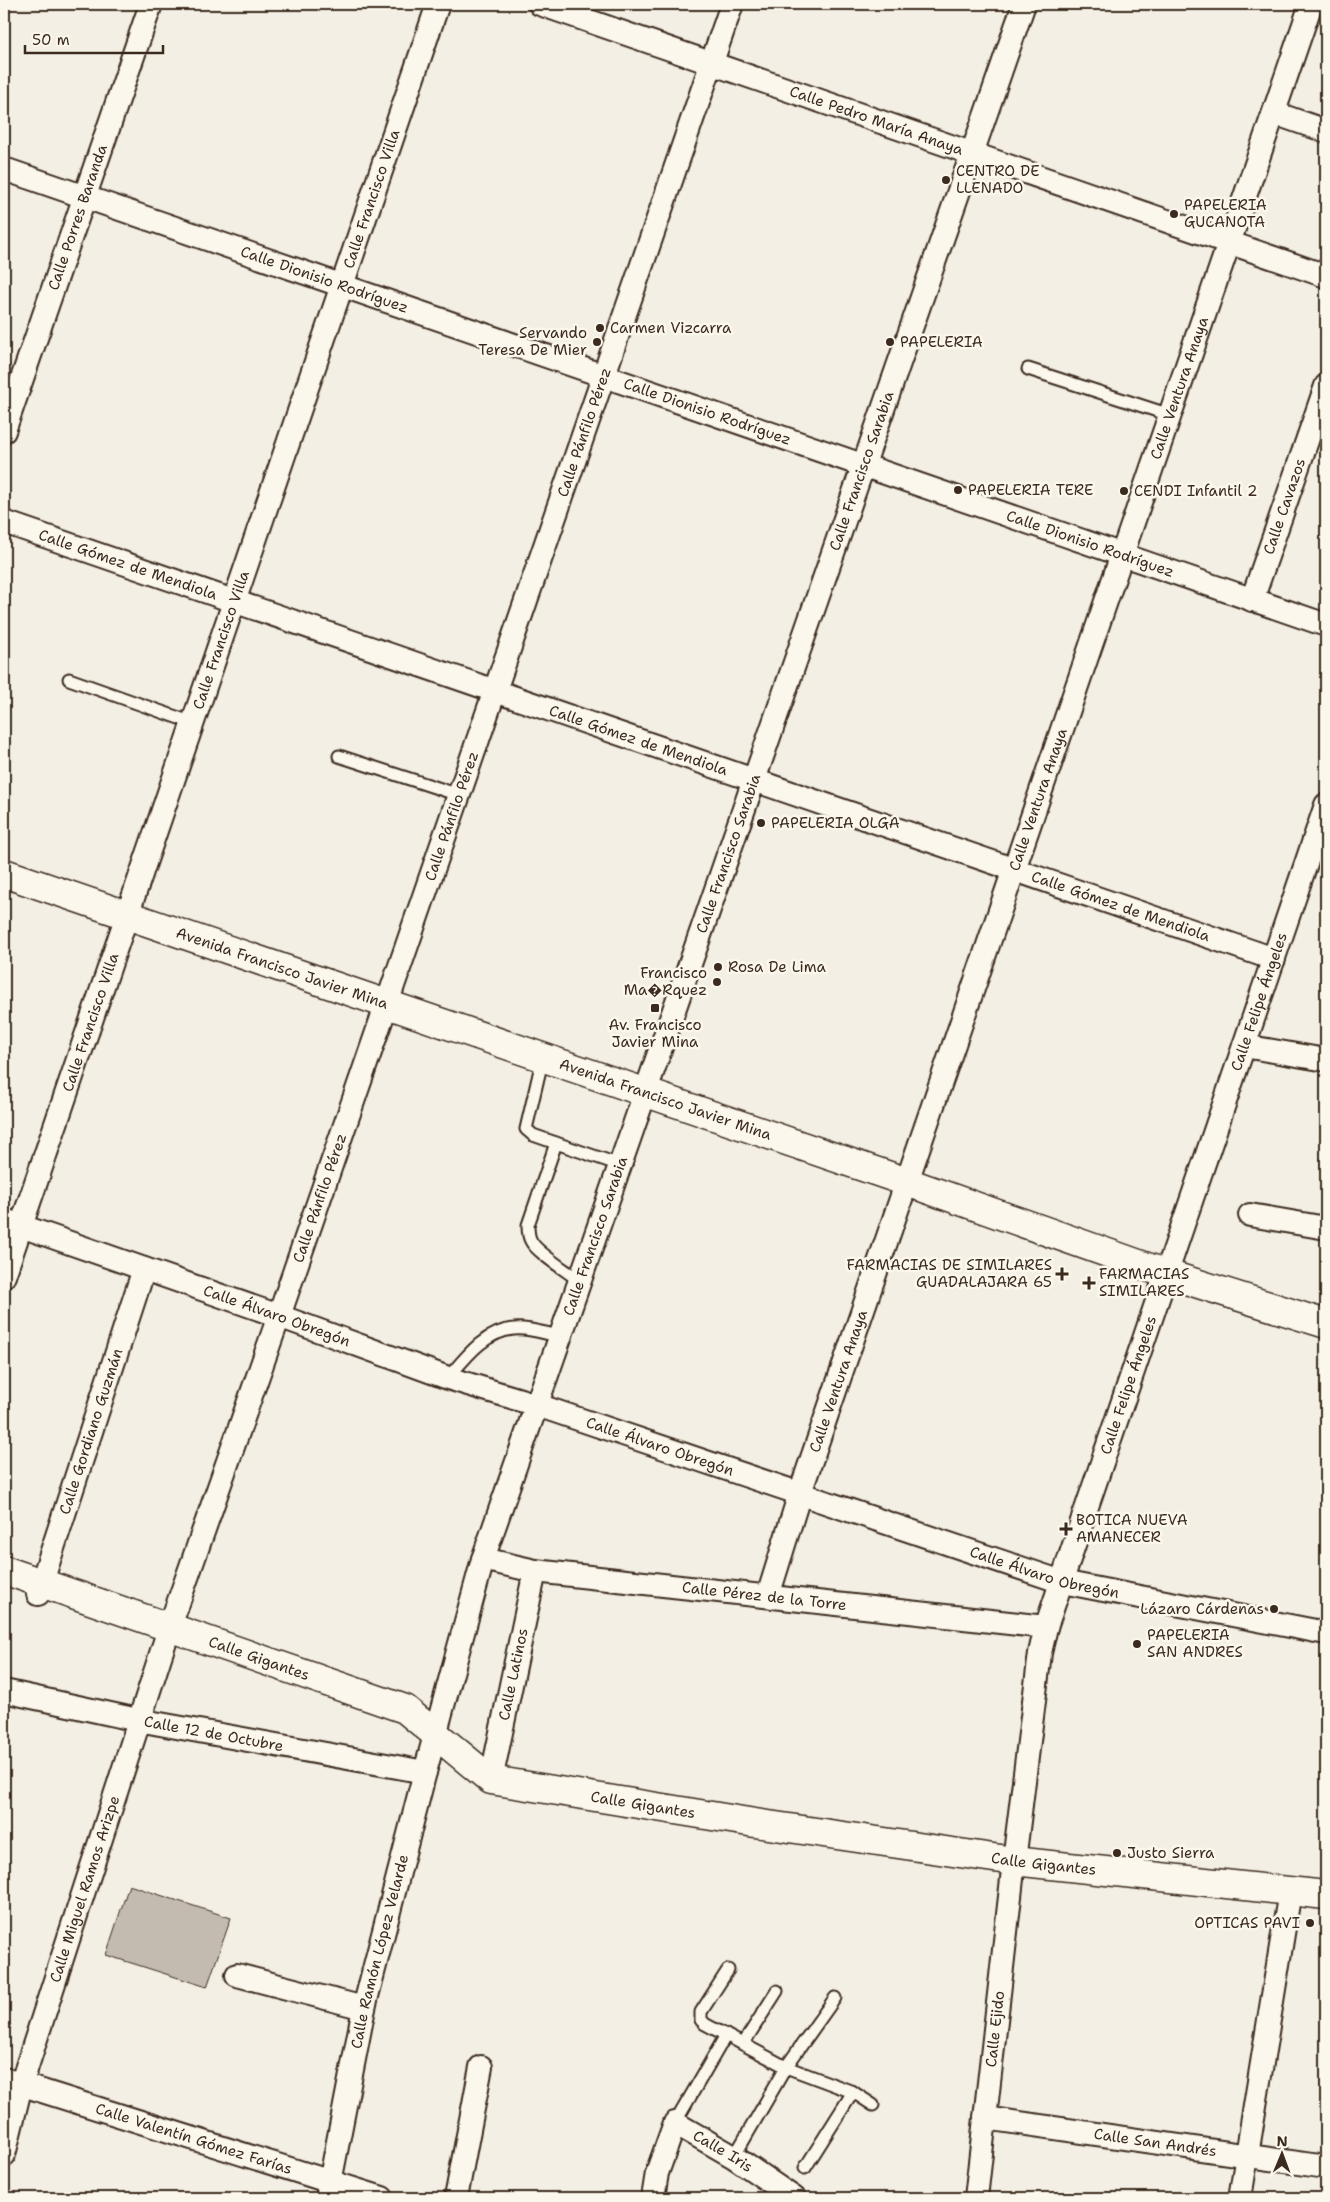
<svg xmlns="http://www.w3.org/2000/svg" width="1330" height="2202" font-family="'Shantell Sans',sans-serif">
<rect width="100%" height="100%" fill="#f3efe4"/>
<filter id="ink" filterUnits="userSpaceOnUse"><feTurbulence type="fractalNoise" baseFrequency=".02" numOctaves="2"/><feDisplacementMap in="SourceGraphic" scale="10" xChannelSelector="R" yChannelSelector="G"/><feConvolveMatrix kernelMatrix="1 2 1 2 8 2 1 2 1" color-interpolation-filters="sRGB"/></filter>
<g filter="url(#ink)">
<!-- building -->
<path fill="#c3bbb0" stroke="#3b2a1e" d="M 129,1885 L 231,1918 L 207,1987 L 106,1955 Z"/>
<g fill="none" stroke-linecap="round" stroke-linejoin="round">
<defs>
<g id="lane">
<path d="M 1028,369 L 1170,415"/>
<path d="M 69,679 L 193,723"/>
<path d="M 339,756 L 459,795"/>
<path d="M 543,1057 L 526,1129 L 533,1135 L 556,1143 L 528,1225 C 528,1231 528,1236 531,1241 C 536,1252 570,1273 581,1282"/>
<path d="M 556,1143 L 620,1165"/>
<path d="M 448,1378 C 465,1358 485,1331 514,1329 C 528,1327 546,1334 560,1336"/>
<path d="M 728,1970 L 701,2012 L 701,2020 L 705,2024 L 786,2067 L 853,2092 L 873,2105"/>
<path d="M 743,2044 L 777,1991"/>
<path d="M 675,2123 L 726,2035"/>
<path d="M 734,2157 L 786,2067 L 835,1998"/>
<path d="M 805,2168 L 853,2092"/>
</g>
<g id="street">
<path id="s1" d="M 540,4 L 1326,276"/>
<path d="M 1274,113 L 1326,131"/>
<path id="s2" d="M 4,169 L 1326,625"/>
<path id="s3" d="M 4,431 L 151,4"/>
<path id="s4" d="M 4,522 L 1274,959"/>
<path id="s5" d="M 1252,600 L 1326,386"/>
<path d="M 1244,1046 L 1326,1060"/>
<path d="M 1250,1215 L 1326,1228"/>
<path id="s6" d="M 4,1220 L 279,1316 L 448,1378 L 537,1405 L 1062,1582 L 1326,1633"/>
<path id="s7" d="M 4,1276 L 438,4"/>
<path id="s8" d="M 483,1559 L 535,1571 L 1046,1627"/>
<path id="s9" d="M 38,1594 L 144,1269"/>
<path id="s10" d="M 768,1596 L 800,1493 L 1311,4"/>
<path id="s11" d="M 4,1691 L 138,1720 L 425,1772"/>
<path id="s12" d="M 491,1780 L 535,1571"/>
<path d="M 237,1975 L 364,2008"/>
<path id="s13" d="M 4,2079 L 382,2198"/>
<path id="s14" d="M 985,2118 L 1326,2167"/>
<path id="s15" d="M 4,2155 L 21,2085 L 170,1626 L 279,1316 L 732,4"/>
<path id="s16" d="M 327,2198 L 364,2008 L 425,1772 L 483,1559 L 1024,4"/>
<path d="M 456,2198 L 481,2067"/>
<path id="s17" d="M 653,2198 L 657,2173 L 675,2123 L 734,2157 L 794,2198"/>
<path id="s18" d="M 976,2198 L 1014,1861 L 1040,1653 L 1046,1627 L 1326,805"/>
<path d="M 1240,2198 L 1290,1891"/>
</g>
<g id="secondary">
<path id="s19" d="M 4,873 L 907,1182 L 1167,1274 L 1326,1324"/>
<path id="s20" d="M 4,1570 L 405,1709 L 491,1780 L 755,1823 L 1014,1861 L 1326,1895"/>
</g>
</defs>
<!-- lane casing -->
<use href="#lane" stroke="#3b2a1e" stroke-width="15"/>
<!-- street casing -->
<use href="#street" stroke="#3b2a1e" stroke-width="26"/>
<!-- secondary casing -->
<use href="#secondary" stroke="#3b2a1e" stroke-width="31"/>
<!-- lane -->
<use href="#lane" stroke="#fbf7ec" stroke-width="11"/>
<!-- street -->
<use href="#street" stroke="#fbf7ec" stroke-width="22"/>
<!-- secondary -->
<use href="#secondary" stroke="#fbf7ec" stroke-width="28"/>
</g>
</g>
<!-- markers -->
<g fill="#3b2a1e" stroke="#fbf7ec" stroke-width="2">
<circle cx="946" cy="180" r="5"/>
<circle cx="1174" cy="214" r="5"/>
<circle cx="600" cy="328" r="5"/>
<circle cx="597" cy="342" r="5"/>
<circle cx="890" cy="342" r="5"/>
<circle cx="958" cy="490" r="5"/>
<circle cx="1124" cy="491" r="5"/>
<circle cx="761" cy="823" r="5"/>
<circle cx="718" cy="967" r="5"/>
<circle cx="717" cy="982" r="5"/>
<rect x="650" y="1003" width="10" height="10" rx="2.5"/>
<path d="M1059.5 1266.5h5v5h5v5h-5v5h-5v-5h-5v-5h5z"/>
<path d="M1086.5 1275.5h5v5h5v5h-5v5h-5v-5h-5v-5h5z"/>
<path d="M1063.5 1521.5h5v5h5v5h-5v5h-5v-5h-5v-5h5z"/>
<circle cx="1274" cy="1609" r="5"/>
<circle cx="1137" cy="1644" r="5"/>
<circle cx="1117" cy="1853" r="5"/>
<circle cx="1310" cy="1923" r="5"/>
</g>
<g text-anchor="middle" stroke-width="5" stroke-linejoin="round" paint-order="stroke">
<!-- street labels -->
<g font-size="15" fill="#3b2a1e" stroke="#fbf7ec">
<text dy="5" stroke="none"><textPath href="#s1" startOffset="356">Calle Pedro María Anaya</textPath></text>
<text dy="5" stroke="none"><textPath href="#s7" startOffset="1138">Calle Francisco Villa</textPath></text>
<text dy="5" stroke="none"><textPath href="#s3" startOffset="226">Calle Porres Baranda</textPath></text>
<text dy="5" stroke="none"><textPath href="#s2" startOffset="339">Calle Dionisio Rodríguez</textPath></text>
<text dy="5" stroke="none"><textPath href="#s10" startOffset="1276">Calle Ventura Anaya</textPath></text>
<text dy="5" stroke="none"><textPath href="#s2" startOffset="744">Calle Dionisio Rodríguez</textPath></text>
<text dy="5" stroke="none"><textPath href="#s15" startOffset="1818">Calle Pánfilo Pérez</textPath></text>
<text dy="5" stroke="none"><textPath href="#s16" startOffset="1810">Calle Francisco Sarabia</textPath></text>
<text dy="5" stroke="none"><textPath href="#s5" startOffset="99">Calle Cavazos</textPath></text>
<text dy="5" stroke="none"><textPath href="#s2" startOffset="1149">Calle Dionisio Rodríguez</textPath></text>
<text dy="5" stroke="none"><textPath href="#s4" startOffset="131">Calle Gómez de Mendiola</textPath></text>
<text dy="5" stroke="none"><textPath href="#s7" startOffset="672">Calle Francisco Villa</textPath></text>
<text dy="5" stroke="none"><textPath href="#s4" startOffset="671">Calle Gómez de Mendiola</textPath></text>
<text dy="5" stroke="none"><textPath href="#s10" startOffset="841">Calle Ventura Anaya</textPath></text>
<text dy="5" stroke="none"><textPath href="#s15" startOffset="1412">Calle Pánfilo Pérez</textPath></text>
<text dy="5" stroke="none"><textPath href="#s16" startOffset="1405">Calle Francisco Sarabia</textPath></text>
<text dy="5" stroke="none"><textPath href="#s4" startOffset="1181">Calle Gómez de Mendiola</textPath></text>
<text dy="5" stroke="none"><textPath href="#s19" startOffset="294">Avenida Francisco Javier Mina</textPath></text>
<text dy="5" stroke="none"><textPath href="#s18" startOffset="1236">Calle Felipe Ángeles</textPath></text>
<text dy="5" stroke="none"><textPath href="#s7" startOffset="268">Calle Francisco Villa</textPath></text>
<text dy="5" stroke="none"><textPath href="#s19" startOffset="699">Avenida Francisco Javier Mina</textPath></text>
<text dy="5" stroke="none"><textPath href="#s15" startOffset="1008">Calle Pánfilo Pérez</textPath></text>
<text dy="5" stroke="none"><textPath href="#s16" startOffset="1000">Calle Francisco Sarabia</textPath></text>
<text dy="5" stroke="none"><textPath href="#s6" startOffset="289">Calle Álvaro Obregón</textPath></text>
<text dy="5" stroke="none"><textPath href="#s10" startOffset="226">Calle Ventura Anaya</textPath></text>
<text dy="5" stroke="none"><textPath href="#s18" startOffset="831">Calle Felipe Ángeles</textPath></text>
<text dy="5" stroke="none"><textPath href="#s9" startOffset="171">Calle Gordiano Guzmán</textPath></text>
<text dy="5" stroke="none"><textPath href="#s6" startOffset="694">Calle Álvaro Obregón</textPath></text>
<text dy="5" stroke="none"><textPath href="#s6" startOffset="1099">Calle Álvaro Obregón</textPath></text>
<text dy="5" stroke="none"><textPath href="#s8" startOffset="284">Calle Pérez de la Torre</textPath></text>
<text dy="5" stroke="none"><textPath href="#s20" startOffset="270">Calle Gigantes</textPath></text>
<text dy="5" stroke="none"><textPath href="#s12" startOffset="108">Calle Latinos</textPath></text>
<text dy="5" stroke="none"><textPath href="#s11" startOffset="214">Calle 12 de Octubre</textPath></text>
<text dy="5" stroke="none"><textPath href="#s20" startOffset="690">Calle Gigantes</textPath></text>
<text dy="5" stroke="none"><textPath href="#s20" startOffset="1095">Calle Gigantes</textPath></text>
<text dy="5" stroke="none"><textPath href="#s15" startOffset="278">Calle Miguel Ramos Arizpe</textPath></text>
<text dy="5" stroke="none"><textPath href="#s16" startOffset="252">Calle Ramón López Velarde</textPath></text>
<text dy="5" stroke="none"><textPath href="#s18" startOffset="170">Calle Ejido</textPath></text>
<text dy="5" stroke="none"><textPath href="#s13" startOffset="199">Calle Valentín Gómez Farías</textPath></text>
<text dy="5" stroke="none"><textPath href="#s14" startOffset="172">Calle San Andrés</textPath></text>
<text dy="5" stroke="none"><textPath href="#s17" startOffset="134">Calle Iris</textPath></text>
</g>
<!-- poi labels -->
<g font-size="15" fill="#3b2a1e" stroke="#fbf7ec" text-anchor="start">
<text x="956" y="176">CENTRO DE<tspan x="956" dy="17">LLENADO</tspan></text>
<text x="1184" y="210">PAPELERIA<tspan x="1184" dy="17">GUCANOTA</tspan></text>
<text x="610" y="333">Carmen Vizcarra</text>
<text x="587" y="338" text-anchor="end">Servando<tspan x="587" dy="17">Teresa De Mier</tspan></text>
<text x="900" y="347">PAPELERIA</text>
<text x="968" y="495">PAPELERIA TERE</text>
<text x="1134" y="496">CENDI Infantil 2</text>
<text x="771" y="828">PAPELERIA OLGA</text>
<text x="728" y="972">Rosa De Lima</text>
<text x="707" y="978" text-anchor="end">Francisco<tspan x="707" dy="17">Ma�Rquez</tspan></text>
<text x="655" y="1030" text-anchor="middle">Av. Francisco<tspan x="655" dy="17">Javier Mina</tspan></text>
<text x="1052" y="1270" text-anchor="end">FARMACIAS DE SIMILARES<tspan x="1052" dy="17">GUADALAJARA 65</tspan></text>
<text x="1099" y="1279">FARMACIAS<tspan x="1099" dy="17">SIMILARES</tspan></text>
<text x="1076" y="1525">BOTICA NUEVA<tspan x="1076" dy="17">AMANECER</tspan></text>
<text x="1264" y="1614" text-anchor="end">Lázaro Cárdenas</text>
<text x="1147" y="1640">PAPELERIA<tspan x="1147" dy="17">SAN ANDRES</tspan></text>
<text x="1127" y="1858">Justo Sierra</text>
<text x="1300" y="1928" text-anchor="end">OPTICAS PAVI</text>
</g>
</g>
<!-- margin -->
<rect width="1330" height="2202" fill="none" stroke="#fbf7ec" stroke-width="20"/>
<rect x="10" y="10" width="1310" height="2182" fill="none" stroke="#3b2a1e" stroke-width="2" filter="url(#ink)"/>
<!-- north arrow -->
<g transform="translate(1282 2154) rotate(1)" stroke="#fbf7ec" stroke-width="4" paint-order="stroke">
<path d="M0-4L9 19L0 12L-9 19Z" fill="#3b2a1e"/>
<text y="-8" font-size="14" font-weight="bold" text-anchor="middle" fill="#3b2a1e">N</text>
</g>
<!-- scale -->
<path d="M25 45v8h138v-8" fill="none" stroke="#3b2a1e" stroke-width="2.5"/>
<text x="32" y="45" font-size="15" fill="#3b2a1e" stroke="#fbf7ec" stroke-width="4" paint-order="stroke">50 m</text>
</svg>
